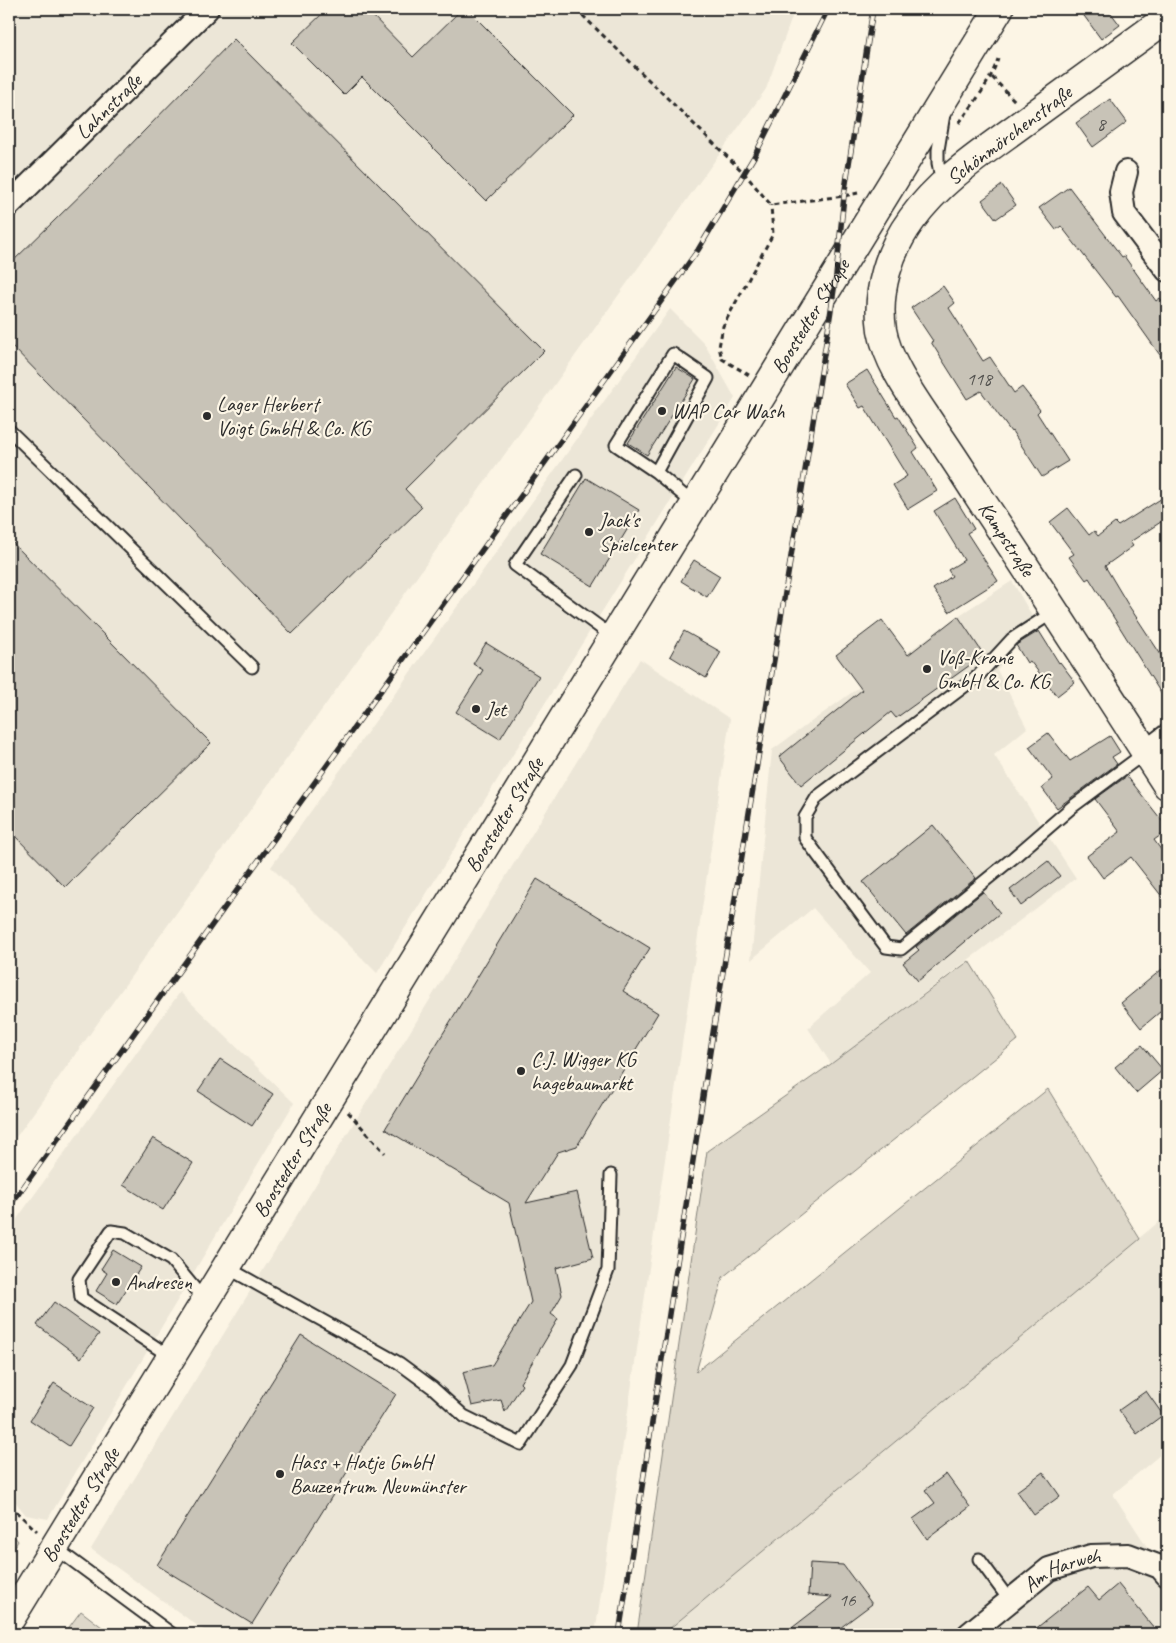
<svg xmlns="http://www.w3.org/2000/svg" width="1176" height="1643" font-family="Caveat,sans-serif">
<rect width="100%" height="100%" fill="#fcf5e5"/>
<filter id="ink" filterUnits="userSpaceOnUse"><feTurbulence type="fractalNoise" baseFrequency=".02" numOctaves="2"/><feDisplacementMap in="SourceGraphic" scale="10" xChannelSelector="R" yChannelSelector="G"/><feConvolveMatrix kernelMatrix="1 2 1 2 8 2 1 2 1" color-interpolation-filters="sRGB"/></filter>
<g filter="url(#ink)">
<!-- built -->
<g fill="#ece6d7">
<path d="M 9,9 L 795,9 L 766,89 L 9,1147 Z"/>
<path d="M 670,309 L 704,343 L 735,398 L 377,973 L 271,867 Z"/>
<path d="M 1012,581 L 1035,621 L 997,670 L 1027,728 L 994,755 L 1076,878 L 831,1064 L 808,1028 L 870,973 L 813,908 L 751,960 L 772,750 L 958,616 Z"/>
<path d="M 640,659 L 730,719 L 595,1634 L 209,1634 L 91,1549 Z"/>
<path d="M 180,992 L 294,1103 L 48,1519 L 26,1515 L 9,1494 L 9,1230 Z"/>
<path d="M 1167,1215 L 1167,1449 L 1113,1494 L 1160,1567 L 1167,1575 L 1167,1634 L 663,1634 Z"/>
</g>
<!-- green -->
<g fill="#ded8ca" stroke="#84827a">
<path d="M 969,961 L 1018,1040 L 723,1277 L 696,1372 L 1048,1089 L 1140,1239 L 663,1634 L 637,1634 L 707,1151 L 831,1064 Z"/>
<path d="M 9,1530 L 18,1541 L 9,1557 Z"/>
<path d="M 81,1611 L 111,1634 L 64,1634 Z"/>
</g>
<!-- building -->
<g fill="#c8c3b7" stroke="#2b2b2b">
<path d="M 327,9 L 366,9 L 413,57 L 462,9 L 467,9 L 573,115 L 486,201 L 362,77 L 344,95 L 292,43 Z"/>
<path d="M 1079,9 L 1108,9 L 1120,25 L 1101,39 Z"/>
<path d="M 234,39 L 544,351 L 405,489 L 422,507 L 292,634 L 9,343 L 9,265 L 100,176 Z"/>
<path d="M 1110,99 L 1127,122 L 1093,147 L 1076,123 Z"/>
<path d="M 1002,185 L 1016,205 L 996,219 L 982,200 Z"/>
<path d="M 1069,187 L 1122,257 L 1124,256 L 1156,301 L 1160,298 L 1167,307 L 1167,365 L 1118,296 L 1116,297 L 1061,226 L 1056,230 L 1039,208 Z"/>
<path d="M 943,286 L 955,303 L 949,308 L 983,361 L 990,357 L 1014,393 L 1022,387 L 1040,410 L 1037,413 L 1068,461 L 1042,477 L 1012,431 L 1011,432 L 981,391 L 967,399 L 931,342 L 933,341 L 911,308 Z"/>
<path d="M 676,367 L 695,379 L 647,455 L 628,443 Z"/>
<path d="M 867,370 L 896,417 L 898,416 L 918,448 L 913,452 L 937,491 L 908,509 L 893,485 L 907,476 L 864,406 L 860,408 L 845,384 Z"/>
<path d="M 586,478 L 639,510 L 593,586 L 540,554 Z"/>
<path d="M 1167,495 L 1167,518 L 1130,542 L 1133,546 L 1105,566 L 1127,603 L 1167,664 L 1167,703 L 1089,578 L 1086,580 L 1069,557 L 1074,554 L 1050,522 L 1068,508 L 1089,535 L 1094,531 L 1098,536 L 1115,523 L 1118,526 Z"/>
<path d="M 955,498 L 974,529 L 967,533 L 998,581 L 949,612 L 933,589 L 952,576 L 948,570 L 964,560 L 934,511 Z"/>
<path d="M 9,539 L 211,743 L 65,887 L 9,830 Z"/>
<path d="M 694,560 L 720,576 L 707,597 L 681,581 Z"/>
<path d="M 958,616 L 984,655 L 896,718 L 891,712 L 801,785 L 779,757 L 862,690 L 836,655 L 882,620 L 908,655 Z"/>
<path d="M 684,631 L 721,652 L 706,678 L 670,656 Z"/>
<path d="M 1039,631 L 1059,663 L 1060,662 L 1075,682 L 1057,696 L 1030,661 L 1027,663 L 1016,645 Z"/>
<path d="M 486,643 L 539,676 L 500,739 L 456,712 L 483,670 L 473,664 Z"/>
<path d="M 1048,733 L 1070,761 L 1110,736 L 1120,752 L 1112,757 L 1117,764 L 1057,808 L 1042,788 L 1053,779 L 1029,747 Z"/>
<path d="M 1127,776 L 1167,827 L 1167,831 L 1154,840 L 1167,858 L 1167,903 L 1131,857 L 1103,878 L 1087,856 L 1120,832 L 1095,799 Z"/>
<path d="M 933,825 L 976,878 L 906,935 L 863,882 Z"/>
<path d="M 1048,861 L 1060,876 L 1021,906 L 1010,890 Z"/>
<path d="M 537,879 L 650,948 L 623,991 L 658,1013 L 577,1146 L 558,1152 L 526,1203 L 577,1192 L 593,1258 L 556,1268 L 562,1295 L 551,1314 L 558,1319 L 520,1383 L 522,1385 L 505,1412 L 501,1400 L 472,1406 L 463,1372 L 492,1365 L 531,1302 L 509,1203 L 385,1129 Z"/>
<path d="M 983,892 L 1000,913 L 918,981 L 903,963 L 919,950 L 916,947 Z"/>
<path d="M 1167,965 L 1167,1006 L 1141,1028 L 1121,1003 Z"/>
<path d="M 1142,1045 L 1163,1070 L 1136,1093 L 1115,1067 Z"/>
<path d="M 220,1059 L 273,1094 L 252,1126 L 198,1091 Z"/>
<path d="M 153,1138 L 193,1163 L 163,1210 L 123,1185 Z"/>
<path d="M 113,1250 L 141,1267 L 117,1304 L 96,1291 L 107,1273 L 101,1269 Z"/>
<path d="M 54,1302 L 99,1334 L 81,1358 L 37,1325 Z"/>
<path d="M 301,1335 L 396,1394 L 252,1624 L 157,1565 Z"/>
<path d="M 54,1383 L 93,1408 L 69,1446 L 30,1420 Z"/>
<path d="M 1146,1391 L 1163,1415 L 1137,1434 L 1119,1410 Z"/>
<path d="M 1043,1472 L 1060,1496 L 1034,1515 L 1017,1491 Z"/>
<path d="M 946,1474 L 970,1507 L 927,1539 L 913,1519 L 935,1503 L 925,1490 Z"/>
<path d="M 810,1563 L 843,1565 L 872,1604 L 832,1634 L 784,1634 L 832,1597 L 808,1595 Z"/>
<path d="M 1118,1584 L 1159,1634 L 1029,1634 L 1088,1587 L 1099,1600 Z"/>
</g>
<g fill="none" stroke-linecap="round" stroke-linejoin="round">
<defs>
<g id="lane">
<path d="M 942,184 L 938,163 L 938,150 L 944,114"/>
<path d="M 9,430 L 252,667"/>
<path d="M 656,472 L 616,445 L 673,354 L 708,378 L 656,472 L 694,504"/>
<path d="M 576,475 L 515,565 L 613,637"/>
<path d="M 1055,611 L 1012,639 L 978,676 L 817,797 L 805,817 L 805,838 L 886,947 L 901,949 L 1013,858 L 1072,807 L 1146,752"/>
<path d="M 226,1267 L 399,1363 L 433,1388 L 464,1416 L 521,1444 L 572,1365 L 608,1270 L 611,1175"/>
<path d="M 171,1357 L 81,1298 L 79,1279 L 111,1231 L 125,1233 L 171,1260 L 205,1301"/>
<path d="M 54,1547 L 172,1634"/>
<path d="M 979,1559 L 1010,1601"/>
</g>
<g id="street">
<path d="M 1126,172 L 1121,192 L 1124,213 L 1167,270"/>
<path id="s1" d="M 9,205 L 207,9"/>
<path d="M 1146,752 L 1167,736"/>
<path id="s2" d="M 969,1634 L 1049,1569 L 1091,1556 L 1128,1555 L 1160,1567 L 1167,1575"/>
</g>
<g id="secondary">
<path id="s3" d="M 1167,18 C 1118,54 1069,89 1020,125 C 982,153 940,180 912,219 C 889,250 876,291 882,330 C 888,364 913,397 932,426 C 949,450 965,475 981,500 C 1044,594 1105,690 1167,785"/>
<path id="s4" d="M 9,1621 L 999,9"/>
</g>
</defs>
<!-- lane casing -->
<use href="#lane" stroke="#2b2b2b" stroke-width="15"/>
<!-- street casing -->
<use href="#street" stroke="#2b2b2b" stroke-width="26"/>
<!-- secondary casing -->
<use href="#secondary" stroke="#2b2b2b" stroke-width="31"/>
<!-- path -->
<g stroke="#2b2b2b" stroke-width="3" stroke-dasharray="5 4" stroke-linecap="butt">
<path d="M 576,9 L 744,173 L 771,205 L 844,196 L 858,193"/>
<path d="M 992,77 L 1015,101"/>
<path d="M 959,123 C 975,102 989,84 998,59"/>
<path d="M 749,375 L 722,359 L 719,347 L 723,326 L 773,234 L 771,205"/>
<path d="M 348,1112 L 385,1153"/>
<path d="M 9,1505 L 37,1531"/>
</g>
<!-- lane -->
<use href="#lane" stroke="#fcf5e5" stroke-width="11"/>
<!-- street -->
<use href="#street" stroke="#fcf5e5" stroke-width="22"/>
<!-- secondary -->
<use href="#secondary" stroke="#fcf5e5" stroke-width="28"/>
<defs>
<g id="rail">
<path d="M 9,1207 L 698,250 L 755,155 L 828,9"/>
<path d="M 619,1634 L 712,1039 L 828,330 L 836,276 L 844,196 L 873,9"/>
</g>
</defs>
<!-- rail casing -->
<use href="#rail" stroke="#2b2b2b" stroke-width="5.5"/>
<!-- rail -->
<use href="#rail" stroke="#fcf5e5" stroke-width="4" stroke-dasharray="11" stroke-linecap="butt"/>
</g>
</g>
<!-- markers -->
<g fill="#2b2b2b" stroke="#fcf5e5" stroke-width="2">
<circle cx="662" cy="411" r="5"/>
<circle cx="207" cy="416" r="5"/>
<circle cx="589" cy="532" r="5"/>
<circle cx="927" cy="669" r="5"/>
<circle cx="476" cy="709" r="5"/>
<circle cx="521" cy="1071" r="5"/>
<circle cx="116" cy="1282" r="5"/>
<circle cx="280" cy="1474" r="5"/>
</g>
<g text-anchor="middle" stroke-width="4.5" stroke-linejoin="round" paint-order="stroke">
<!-- number labels -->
<g font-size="19" fill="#52514e">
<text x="1101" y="130">8</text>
<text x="979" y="385">118</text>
<text x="847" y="1606">16</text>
</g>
<!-- street labels -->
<g font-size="21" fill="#2b2b2b" stroke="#fcf5e5">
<text dy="7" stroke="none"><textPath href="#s1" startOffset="140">Lahnstraße</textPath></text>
<text transform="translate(1009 135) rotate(-37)" y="7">Schönmörchenstraße</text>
<text dy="7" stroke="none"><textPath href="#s4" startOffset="1531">Boostedter Straße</textPath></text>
<text dy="7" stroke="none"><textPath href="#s3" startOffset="688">Kampstraße</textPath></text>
<text dy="7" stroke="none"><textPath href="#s4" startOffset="946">Boostedter Straße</textPath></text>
<text dy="7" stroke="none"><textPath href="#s4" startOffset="541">Boostedter Straße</textPath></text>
<text dy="7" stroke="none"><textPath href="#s4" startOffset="136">Boostedter Straße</textPath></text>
<text dy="7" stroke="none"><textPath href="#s2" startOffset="115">Am Harweh</textPath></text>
</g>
<!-- poi labels -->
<g font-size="21" fill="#2b2b2b" stroke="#fcf5e5" text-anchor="start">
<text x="217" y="411">Lager Herbert<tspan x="217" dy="24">Voigt GmbH &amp; Co. KG</tspan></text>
<text x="672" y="418">WAP Car Wash</text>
<text x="599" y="527">Jack's<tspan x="599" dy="24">Spielcenter</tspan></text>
<text x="937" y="664">Voß-Krane<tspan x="937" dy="24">GmbH &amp; Co. KG</tspan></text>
<text x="486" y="716">Jet</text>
<text x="531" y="1066">C.J. Wigger KG<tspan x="531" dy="24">hagebaumarkt</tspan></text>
<text x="126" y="1289">Andresen</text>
<text x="290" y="1469">Hass + Hatje GmbH<tspan x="290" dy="24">Bauzentrum Neumünster</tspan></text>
</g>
</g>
<!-- margin -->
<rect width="1176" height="1643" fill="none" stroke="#fcf5e5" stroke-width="30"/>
<rect x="15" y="15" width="1146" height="1613" fill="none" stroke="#2b2b2b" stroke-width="2" filter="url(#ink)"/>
</svg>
